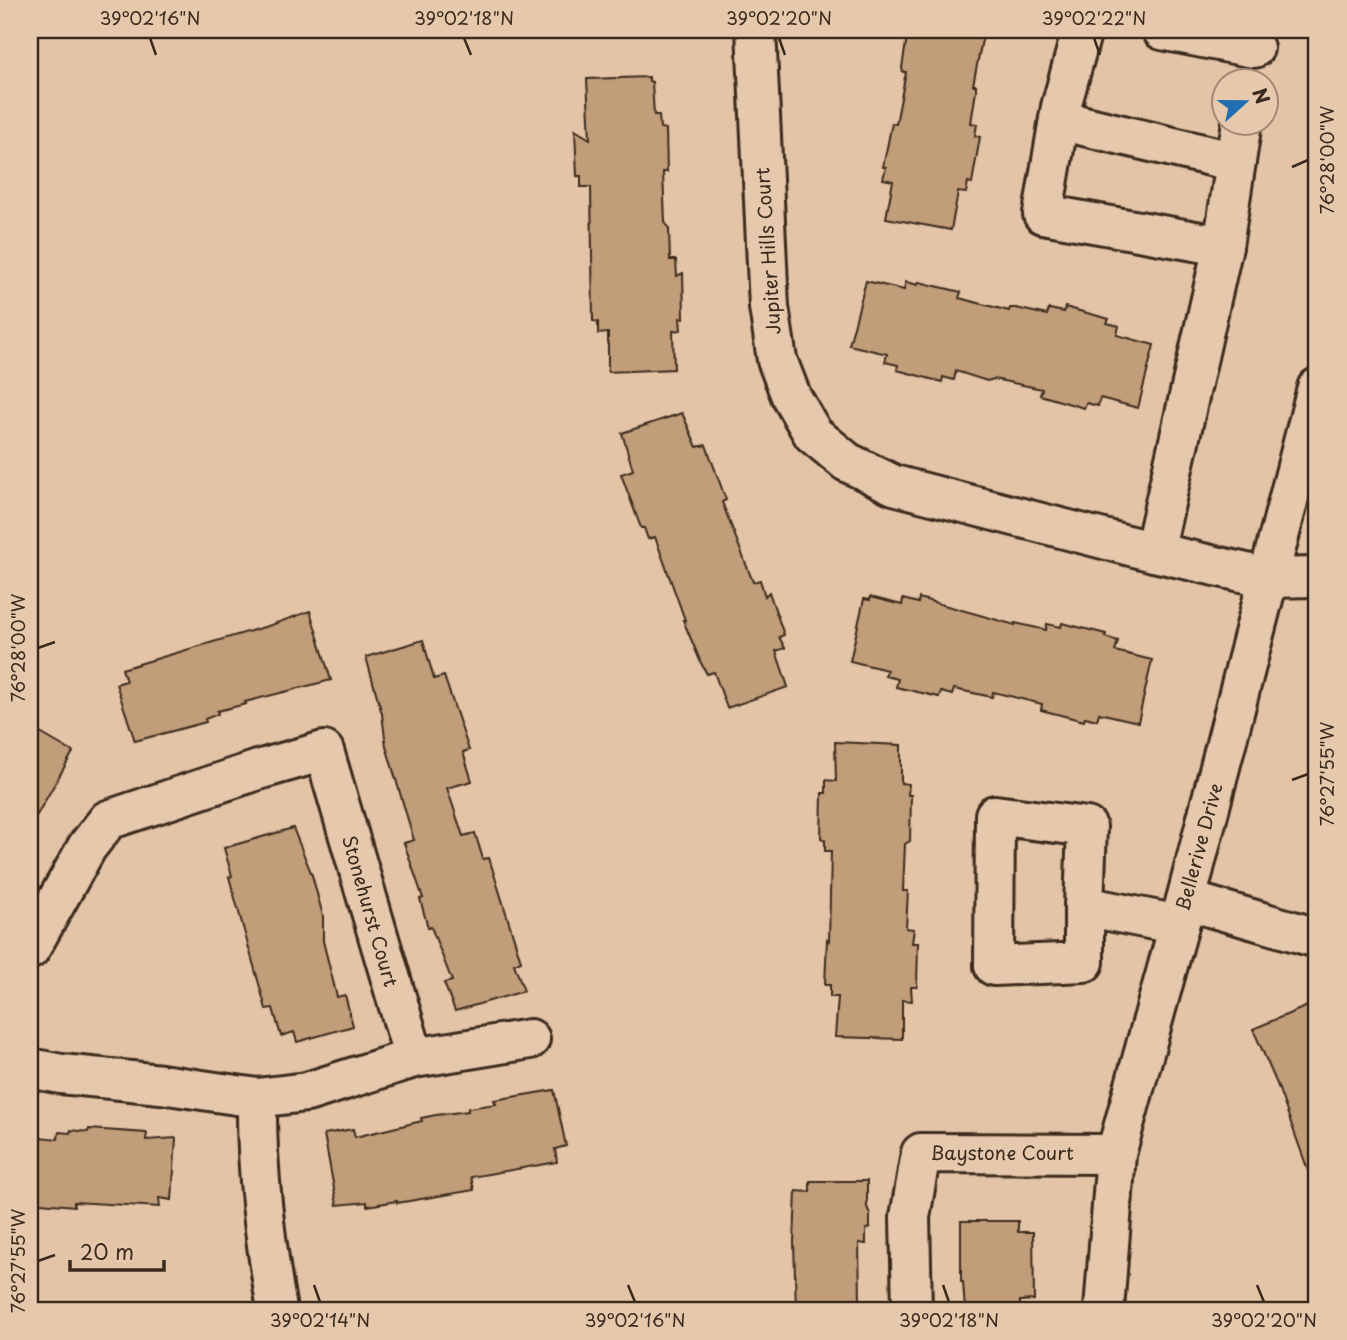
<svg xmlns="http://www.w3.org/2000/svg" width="1347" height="1340" font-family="'Playpen Sans',sans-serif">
<rect width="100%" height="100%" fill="#e3c4a6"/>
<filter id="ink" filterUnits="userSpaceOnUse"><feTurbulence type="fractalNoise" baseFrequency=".0143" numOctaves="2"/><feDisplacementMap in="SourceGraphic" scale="14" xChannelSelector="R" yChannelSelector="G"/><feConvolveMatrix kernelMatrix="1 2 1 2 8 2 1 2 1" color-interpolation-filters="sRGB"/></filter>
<g filter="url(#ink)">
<!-- building -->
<g fill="#c19d79" stroke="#3b2a1e" stroke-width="2">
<path d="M 908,30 L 984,30 L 973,85 L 976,85 L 976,91 L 971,123 L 977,124 L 975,136 L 980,137 L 972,183 L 968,182 L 966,193 L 958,192 L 951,230 L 886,218 L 893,181 L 883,179 L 886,167 L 883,167 L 892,123 L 896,124 L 906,72 L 903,72 L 902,68 Z"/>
<path d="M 649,77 L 649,81 L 652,82 L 654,115 L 659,115 L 660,128 L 666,129 L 667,172 L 663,172 L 665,222 L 669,229 L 670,260 L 676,260 L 677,276 L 683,273 L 684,318 L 680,318 L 681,330 L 673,331 L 674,369 L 608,372 L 608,333 L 598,334 L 598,322 L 593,321 L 591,187 L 581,187 L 581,176 L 577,176 L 575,130 L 590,139 L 587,79 Z"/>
<path d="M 866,281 L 904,290 L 906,282 L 918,285 L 919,282 L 961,292 L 959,298 L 1009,311 L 1010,308 L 1016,308 L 1047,315 L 1049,309 L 1064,312 L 1065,307 L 1109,319 L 1107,323 L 1119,326 L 1117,335 L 1154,345 L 1138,408 L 1100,398 L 1098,406 L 1086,403 L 1084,408 L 1040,395 L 1042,389 L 994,379 L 987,381 L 956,371 L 954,380 L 943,377 L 942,382 L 897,370 L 898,365 L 885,362 L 887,354 L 849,345 Z"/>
<path d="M 682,413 L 697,447 L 706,445 L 726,500 L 722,502 L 753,582 L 760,580 L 765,596 L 769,592 L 784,635 L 779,637 L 785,648 L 776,651 L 788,687 L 727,708 L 714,672 L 707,674 L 701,663 L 683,620 L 685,620 L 655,537 L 648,539 L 644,528 L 641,528 L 621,474 L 633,470 L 622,433 Z"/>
<path d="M 870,597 L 902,605 L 903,599 L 918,603 L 919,598 L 1015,625 L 1015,623 L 1046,630 L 1047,624 L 1061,627 L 1062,623 L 1106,634 L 1105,637 L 1118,641 L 1115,651 L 1152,660 L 1138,722 L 1099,713 L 1097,720 L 1085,717 L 1084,721 L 1041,710 L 1042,704 L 993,692 L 992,697 L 954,689 L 952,695 L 941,692 L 939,697 L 896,687 L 898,679 L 885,676 L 887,670 L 850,661 L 864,599 L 870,600 Z"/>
<path d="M 310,611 L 331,680 L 245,702 L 246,704 L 217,711 L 218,714 L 205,719 L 206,722 L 135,741 L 116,684 L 126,681 L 122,669 L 271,625 Z"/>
<path d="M 423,640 L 434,679 L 444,676 L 469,750 L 463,752 L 472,781 L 447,788 L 463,836 L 475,833 L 483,859 L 489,858 L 521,961 L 514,964 L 524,991 L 455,1011 L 444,983 L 452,981 L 431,927 L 428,928 L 420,899 L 423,898 L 404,843 L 414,840 L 386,746 L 382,714 L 366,657 Z"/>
<path d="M 30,727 L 73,752 L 30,827 Z"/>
<path d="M 835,742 L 901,745 L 901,783 L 909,784 L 908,795 L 911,795 L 910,841 L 905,844 L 903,891 L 908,891 L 906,928 L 914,929 L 912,943 L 918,943 L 917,987 L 911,987 L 912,1001 L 902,1000 L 902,1039 L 835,1037 L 838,997 L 830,997 L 830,985 L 825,985 L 827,939 L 829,941 L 831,851 L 825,851 L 825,840 L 821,838 L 822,793 L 826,793 L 826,780 L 836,781 Z"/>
<path d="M 293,828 L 312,875 L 323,916 L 323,941 L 337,997 L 345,995 L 353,1026 L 297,1042 L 294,1032 L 281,1036 L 273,1008 L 266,1009 L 229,877 L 232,876 L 224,848 Z"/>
<path d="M 1317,1002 L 1317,1187 L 1314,1187 L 1277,1084 L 1253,1029 Z"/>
<path d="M 554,1090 L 566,1146 L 555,1149 L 557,1162 L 471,1177 L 474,1190 L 397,1203 L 397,1201 L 367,1206 L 367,1202 L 337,1205 L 324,1134 L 353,1129 L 355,1137 L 422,1121 L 421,1118 L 436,1115 L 468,1111 L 468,1108 L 496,1104 L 494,1100 Z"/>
<path d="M 89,1129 L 147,1133 L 146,1140 L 176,1138 L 172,1200 L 159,1198 L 160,1207 L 74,1202 L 74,1206 L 30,1202 L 30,1136 L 58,1139 L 59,1132 L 70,1133 L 71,1130 L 88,1132 Z"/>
<path d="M 810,1181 L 867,1181 L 867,1207 L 870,1214 L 870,1228 L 866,1229 L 866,1244 L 859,1243 L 860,1302 L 855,1302 L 855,1310 L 796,1310 L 794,1242 L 796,1191 L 810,1192 Z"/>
<path d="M 961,1221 L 1018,1221 L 1018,1232 L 1033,1232 L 1034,1300 L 1020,1301 L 1020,1310 L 965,1310 L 963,1282 L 961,1282 Z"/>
</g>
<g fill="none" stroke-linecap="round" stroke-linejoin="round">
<defs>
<g id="minor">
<path d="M 756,30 L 769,307 L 777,360 L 791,396 L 813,434 L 847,462 L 894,485 L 1154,552 L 1268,578 L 1317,577"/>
<path d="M 1082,30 L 1061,107 L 1043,214 L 1223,246"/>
<path d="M 1162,30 L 1254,48"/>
<path d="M 1059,120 L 1236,162"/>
<path d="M 1154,552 L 1223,246 L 1242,122"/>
<path d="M 1186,900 L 1317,938"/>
<path d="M 1084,906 L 1084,962 L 994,966 L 995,815 L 1087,827 L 1084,906 L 1179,925"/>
<path d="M 30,949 L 87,847 L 108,820 L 258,770 L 324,751 L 414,1058 L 307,1092 L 257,1098 L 161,1084 L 61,1074 L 30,1068"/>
<path d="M 414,1058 L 530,1039"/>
<path d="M 257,1098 C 256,1170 265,1239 277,1310"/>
<path d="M 912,1310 L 910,1217 L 921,1153 L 1116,1154"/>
<path d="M 1104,1310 L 1116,1154 L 1186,900 L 1317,388"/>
</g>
</defs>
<!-- minor casing -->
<use href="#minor" stroke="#3b2a1e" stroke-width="44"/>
<!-- minor -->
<use href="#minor" stroke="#e6c9ad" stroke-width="38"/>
</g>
</g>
<!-- ticks -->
<path fill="none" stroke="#3b2a1e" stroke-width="2.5" d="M 150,38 L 156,55M 464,38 L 471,55M 779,38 L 785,55M 1094,38 L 1100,55M 1292,167 L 1308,160M 38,648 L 55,642M 1292,780 L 1308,774M 38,1261 L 55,1255M 314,1285 L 320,1302M 628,1285 L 635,1302M 943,1285 L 949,1302M 1257,1285 L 1264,1302"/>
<g text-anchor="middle" stroke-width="5" stroke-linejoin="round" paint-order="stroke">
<!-- street labels -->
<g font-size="19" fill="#3b2a1e" stroke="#e6c9ad">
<text transform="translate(768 251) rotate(-94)" y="7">Jupiter Hills Court</text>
<text transform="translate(1199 847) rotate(-75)" y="7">Bellerive Drive</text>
<text transform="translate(370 911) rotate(74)" y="7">Stonehurst Court</text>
<text x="1002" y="1160">Baystone Court</text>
</g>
</g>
<!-- margin -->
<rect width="1347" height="1340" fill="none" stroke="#e6c9ad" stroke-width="77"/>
<!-- north arrow -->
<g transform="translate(1245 102) rotate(69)"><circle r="33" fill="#e6c9ad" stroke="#a28974" stroke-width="2"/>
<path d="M0-5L12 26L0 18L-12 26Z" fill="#1f6fb2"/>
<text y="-10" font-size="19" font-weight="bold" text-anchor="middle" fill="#3b2a1e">N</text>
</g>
<!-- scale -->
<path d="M70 1260v10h94v-10" fill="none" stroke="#3b2a1e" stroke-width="3.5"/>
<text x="80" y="1260" font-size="21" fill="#3b2a1e" stroke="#e6c9ad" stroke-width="5" paint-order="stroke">20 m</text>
<rect x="38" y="38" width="1270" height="1264" fill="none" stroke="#3b2a1e" stroke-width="2.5"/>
<g font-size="18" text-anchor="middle" fill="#3b2a1e">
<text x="150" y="25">39°02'16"N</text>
<text x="464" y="25">39°02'18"N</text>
<text x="779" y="25">39°02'20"N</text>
<text x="1094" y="25">39°02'22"N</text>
<text transform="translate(1328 160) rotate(-90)" y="6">76°28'00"W</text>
<text transform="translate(19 648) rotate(-90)" y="6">76°28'00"W</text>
<text transform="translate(1328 774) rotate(-90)" y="6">76°27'55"W</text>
<text transform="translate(19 1261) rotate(-90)" y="6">76°27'55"W</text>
<text x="320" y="1327">39°02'14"N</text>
<text x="635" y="1327">39°02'16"N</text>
<text x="949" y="1327">39°02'18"N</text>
<text x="1264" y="1327">39°02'20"N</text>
</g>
</svg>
